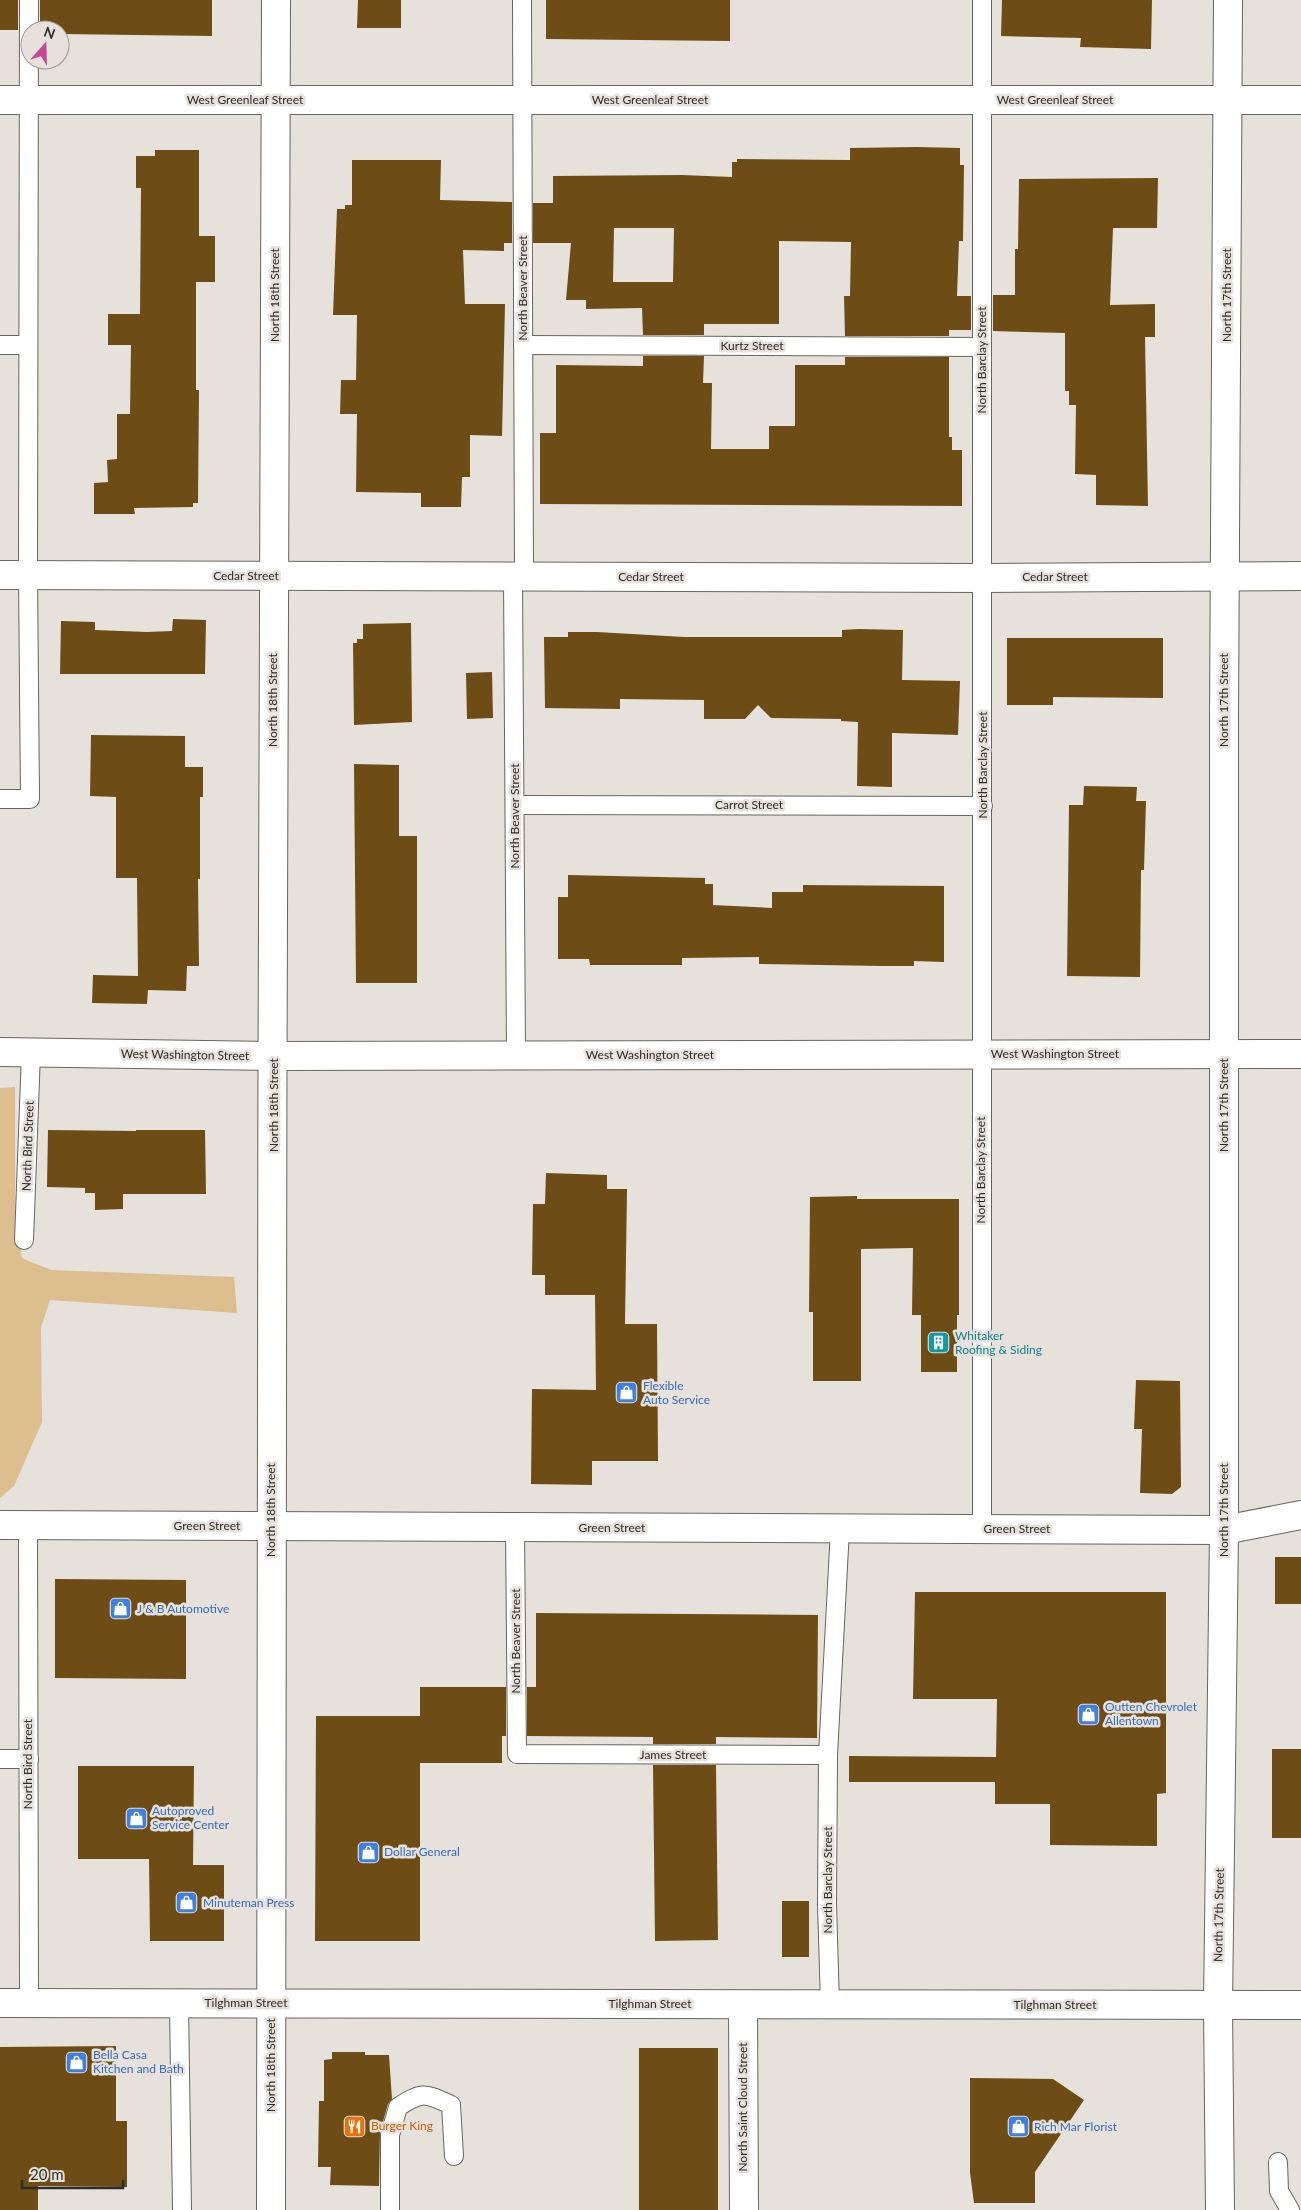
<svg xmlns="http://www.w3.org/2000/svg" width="1301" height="2210" font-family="Lato,sans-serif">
<rect width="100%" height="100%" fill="#e6e1da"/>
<!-- green -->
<path fill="#ddbe8e" d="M 15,1087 L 15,1214 L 22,1258 L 51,1270 L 234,1277 L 237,1313 L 50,1300 L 41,1327 L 42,1422 L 14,1486 L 0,1498 L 0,1088 Z"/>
<!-- building -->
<g fill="#6d4d15" fill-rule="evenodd">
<rect x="0" y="0" width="18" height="30"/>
<path d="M 40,0 L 212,0 L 212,36 L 60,34 L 60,30 L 40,30 Z"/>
<path d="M 358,0 L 401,0 L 401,28 L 357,28 Z"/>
<path d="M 546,0 L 730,0 L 730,41 L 546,39 Z"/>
<path d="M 1002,0 L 1152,0 L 1151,49 L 1080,47 L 1081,38 L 1001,36 Z"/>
<path d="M 917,147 L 960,148 L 960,165 L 964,165 L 963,241 L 959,241 L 957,296 L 971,296 L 971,330 L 949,330 L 949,336 L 845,336 L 844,296 L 850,296 L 851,242 L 779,241 L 779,324 L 704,324 L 704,335 L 643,335 L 642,308 L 586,309 L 586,300 L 566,300 L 571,243 L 533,243 L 533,203 L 553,203 L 553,176 L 682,175 L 732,177 L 732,162 L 737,162 L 737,159 L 850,160 L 850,148 ZM 614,228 L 674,228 L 673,282 L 613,282 Z"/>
<path d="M 155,150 L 199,150 L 199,236 L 215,236 L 215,282 L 196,282 L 196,390 L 199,390 L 198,503 L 193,503 L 193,507 L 134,508 L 135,514 L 94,514 L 94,483 L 108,482 L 107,460 L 117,459 L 117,414 L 130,414 L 131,345 L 108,345 L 108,314 L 140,314 L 141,188 L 136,188 L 136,156 L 155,156 Z"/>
<path d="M 352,160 L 441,160 L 440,200 L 512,202 L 512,243 L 504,243 L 504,251 L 463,250 L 465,304 L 505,304 L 502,436 L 470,435 L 470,477 L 462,477 L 461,507 L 421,507 L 421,493 L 356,492 L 357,414 L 340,414 L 341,380 L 356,380 L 357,315 L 333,315 L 337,209 L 345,209 L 345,205 L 352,205 Z"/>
<path d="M 1158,178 L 1157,228 L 1113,228 L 1110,305 L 1155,304 L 1155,337 L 1145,337 L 1148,506 L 1096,505 L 1096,475 L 1075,474 L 1076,405 L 1069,405 L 1069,391 L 1065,391 L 1065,333 L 993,331 L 993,295 L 1015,295 L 1015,249 L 1018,249 L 1019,179 Z"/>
<path d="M 643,356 L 704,356 L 703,383 L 712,383 L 711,449 L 769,449 L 769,426 L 795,426 L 795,365 L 845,365 L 845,357 L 949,357 L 949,437 L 952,437 L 952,450 L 962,450 L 962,506 L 540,504 L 540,433 L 556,433 L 556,365 L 643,366 Z"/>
<path d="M 173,619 L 206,620 L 205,674 L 60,674 L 61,621 L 95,622 L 95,630 L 147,632 L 172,631 Z"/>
<path d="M 411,623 L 412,722 L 354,725 L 353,643 L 357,643 L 357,639 L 363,639 L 363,624 Z"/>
<path d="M 859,629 L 903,630 L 902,680 L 960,681 L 958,735 L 892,733 L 892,787 L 857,786 L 858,722 L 841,721 L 841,719 L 771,718 L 758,705 L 745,719 L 704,719 L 704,700 L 620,699 L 620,709 L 545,708 L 544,637 L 568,637 L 568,632 L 597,632 L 684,637 L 842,637 L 842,630 Z"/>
<path d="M 1007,638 L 1163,638 L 1163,698 L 1053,697 L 1053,705 L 1007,705 Z"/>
<path d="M 492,672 L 493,718 L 467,719 L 466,673 Z"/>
<path d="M 91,735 L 185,736 L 185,767 L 203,767 L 203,797 L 200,797 L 200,879 L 198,879 L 199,966 L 187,966 L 186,991 L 148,990 L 147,1004 L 92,1003 L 93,975 L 138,976 L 137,878 L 116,878 L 116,797 L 90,796 Z"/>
<path d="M 354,764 L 399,765 L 399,836 L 417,836 L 417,983 L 356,983 Z"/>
<path d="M 1084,786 L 1137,787 L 1136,801 L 1146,801 L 1144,870 L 1141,870 L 1140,977 L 1067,976 L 1069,805 L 1083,805 Z"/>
<path d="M 568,875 L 705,878 L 705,884 L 713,884 L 713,905 L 772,908 L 772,892 L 803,892 L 803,885 L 944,886 L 944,962 L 914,961 L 914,966 L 882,966 L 759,964 L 759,957 L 682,958 L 682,965 L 590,965 L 589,959 L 558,959 L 558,897 L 568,897 Z"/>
<path d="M 48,1130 L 136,1131 L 136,1130 L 205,1130 L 206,1194 L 123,1194 L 123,1209 L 95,1210 L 95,1193 L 85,1193 L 85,1188 L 47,1187 Z"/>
<path d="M 546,1173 L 607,1175 L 607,1189 L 627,1189 L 625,1324 L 657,1324 L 658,1461 L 592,1461 L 592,1485 L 531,1484 L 532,1389 L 596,1390 L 595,1295 L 545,1295 L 545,1275 L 532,1275 L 533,1204 L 545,1204 Z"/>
<path d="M 857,1196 L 857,1199 L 959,1199 L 959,1315 L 957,1315 L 957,1372 L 921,1372 L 921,1315 L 912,1315 L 913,1248 L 861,1249 L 861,1381 L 813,1381 L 813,1312 L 809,1312 L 810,1197 Z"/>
<path d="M 1136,1380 L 1180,1381 L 1181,1487 L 1172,1494 L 1140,1493 L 1142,1429 L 1134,1429 Z"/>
<rect x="1275" y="1557" width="26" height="47"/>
<path d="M 55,1579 L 186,1580 L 186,1679 L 55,1678 Z"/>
<path d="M 915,1592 L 1166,1592 L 1166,1793 L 1157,1794 L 1157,1846 L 1050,1845 L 1050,1804 L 995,1804 L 995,1782 L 849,1782 L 849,1756 L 996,1757 L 997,1699 L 913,1699 Z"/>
<path d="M 536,1613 L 818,1615 L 817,1738 L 716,1737 L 716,1744 L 653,1744 L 653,1737 L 527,1736 L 527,1687 L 536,1687 Z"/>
<path d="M 420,1687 L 506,1687 L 506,1736 L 502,1736 L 502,1763 L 420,1763 L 420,1941 L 315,1941 L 316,1716 L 420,1716 Z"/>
<rect x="1272" y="1749" width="29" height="89"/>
<path d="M 653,1765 L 716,1765 L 718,1940 L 655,1941 Z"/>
<path d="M 78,1766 L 194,1766 L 193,1865 L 224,1865 L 224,1941 L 150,1941 L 149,1859 L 78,1859 Z"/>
<rect x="782" y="1901" width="27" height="56"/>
<path d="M 116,2046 L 116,2121 L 127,2121 L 127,2187 L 38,2186 L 38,2210 L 0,2210 L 0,2047 Z"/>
<rect x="639" y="2048" width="79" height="162"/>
<path d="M 332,2052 L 365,2052 L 365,2055 L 389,2055 L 392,2099 L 388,2104 L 380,2132 L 379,2186 L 330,2185 L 331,2167 L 318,2167 L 319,2101 L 324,2101 L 324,2060 L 332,2059 Z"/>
<path d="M 970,2078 L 1053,2079 L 1084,2100 L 1035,2172 L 1035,2203 L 974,2203 L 970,2173 Z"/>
</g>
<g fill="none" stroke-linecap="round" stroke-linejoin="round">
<defs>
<g id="lane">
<path d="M 522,0 L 524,576"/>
<path d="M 0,345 L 28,345"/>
<path d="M 523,345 L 982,347"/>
<path d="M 513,576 L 516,1055"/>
<path d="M 0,799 L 30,799 L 28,575 L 29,0"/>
<path d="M 515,805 L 983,806"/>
<path d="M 24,1240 L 31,1053"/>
<path d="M 28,1525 L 29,2003"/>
<path d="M 515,1528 L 517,1754 L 828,1755"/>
<path d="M 982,1529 L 982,0"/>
<path d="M 0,1759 L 29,1759"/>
<path d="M 179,2003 L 182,2210"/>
<path d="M 830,2005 L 827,1904 L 828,1755 L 840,1529"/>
<path d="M 1278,2162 L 1279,2191 L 1290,2210"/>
<path d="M 390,2210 L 390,2135 L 398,2107 C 423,2091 425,2093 451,2105 L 454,2156"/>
</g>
<g id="street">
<path d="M 0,100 L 1301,100"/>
<path d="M 0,575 L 983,578 L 1301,576"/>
<path d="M 0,1052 L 274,1056 L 1301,1054"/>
<path d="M 0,1525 L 1224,1530 L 1224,717 L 1228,0"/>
<path d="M 743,2005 L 744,2210"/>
<path d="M 271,2210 C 272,1473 272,737 276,0"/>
</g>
<path id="secondary" d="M 1220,2210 L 1218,2006 L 1224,1530 L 1301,1515"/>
<path id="primary" d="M 0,2003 L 1301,2005"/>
</defs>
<!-- lane casing -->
<use href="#lane" stroke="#69655e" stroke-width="20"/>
<!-- street casing -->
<use href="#street" stroke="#69655e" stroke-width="30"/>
<!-- secondary casing -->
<use href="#secondary" stroke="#69655e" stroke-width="30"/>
<!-- primary casing -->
<use href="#primary" stroke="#69655e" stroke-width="30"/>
<!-- lane -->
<use href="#lane" stroke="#fff" stroke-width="18"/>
<!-- street -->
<use href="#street" stroke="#fff" stroke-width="28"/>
<!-- secondary -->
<use href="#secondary" stroke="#fff" stroke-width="28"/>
<!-- primary -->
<use href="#primary" stroke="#fff" stroke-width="28"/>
</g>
<!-- icons -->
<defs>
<symbol id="building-square" viewBox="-11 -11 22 22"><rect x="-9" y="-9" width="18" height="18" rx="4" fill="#0f9aa8" stroke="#e6e1da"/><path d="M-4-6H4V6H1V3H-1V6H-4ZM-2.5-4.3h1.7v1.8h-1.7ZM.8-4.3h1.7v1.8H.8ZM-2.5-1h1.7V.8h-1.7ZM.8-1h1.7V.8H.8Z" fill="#fff"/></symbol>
<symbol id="shop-square" viewBox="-11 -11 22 22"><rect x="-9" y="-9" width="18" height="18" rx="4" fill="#3f7fe0" stroke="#e6e1da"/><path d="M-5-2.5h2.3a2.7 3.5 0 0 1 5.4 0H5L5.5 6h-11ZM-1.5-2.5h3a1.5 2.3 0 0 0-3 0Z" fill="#fff"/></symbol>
<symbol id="restaurant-square" viewBox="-11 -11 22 22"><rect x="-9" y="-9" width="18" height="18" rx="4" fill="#e8710a" stroke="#e6e1da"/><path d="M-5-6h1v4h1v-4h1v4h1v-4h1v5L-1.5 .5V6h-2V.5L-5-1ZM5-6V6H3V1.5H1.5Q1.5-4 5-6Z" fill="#fff"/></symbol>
</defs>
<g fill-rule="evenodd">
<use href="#building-square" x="926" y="1330" width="25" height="25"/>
<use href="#shop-square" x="614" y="1380" width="25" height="25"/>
<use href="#shop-square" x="108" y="1596" width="25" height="25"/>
<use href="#shop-square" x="1076" y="1702" width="25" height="25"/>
<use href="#shop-square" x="124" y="1806" width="25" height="25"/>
<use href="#shop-square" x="356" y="1840" width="25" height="25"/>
<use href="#shop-square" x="174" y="1890" width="25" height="25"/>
<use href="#shop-square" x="64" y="2050" width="25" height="25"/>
<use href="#restaurant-square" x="342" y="2114" width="25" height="25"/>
<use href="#shop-square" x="1006" y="2114" width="25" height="25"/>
</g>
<g text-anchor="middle" stroke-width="5" stroke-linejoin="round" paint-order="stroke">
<!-- street labels -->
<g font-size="12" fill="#2e2c29" stroke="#e6e1da">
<text x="245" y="104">West Greenleaf Street</text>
<text x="650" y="104">West Greenleaf Street</text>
<text x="1055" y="104">West Greenleaf Street</text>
<text transform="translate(523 288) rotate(-90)" y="4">North Beaver Street</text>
<text transform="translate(275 295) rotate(-90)" y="4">North 18th Street</text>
<text transform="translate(1227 295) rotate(-90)" y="4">North 17th Street</text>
<text x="752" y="350">Kurtz Street</text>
<text transform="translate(982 360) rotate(-90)" y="4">North Barclay Street</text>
<text x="246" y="580">Cedar Street</text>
<text x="651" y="581">Cedar Street</text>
<text x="1055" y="581">Cedar Street</text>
<text transform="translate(273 700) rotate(-90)" y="4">North 18th Street</text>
<text transform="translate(1224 700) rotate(-90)" y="4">North 17th Street</text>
<text transform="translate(983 765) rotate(-90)" y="4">North Barclay Street</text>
<text x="749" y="809">Carrot Street</text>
<text transform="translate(515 816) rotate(-90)" y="4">North Beaver Street</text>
<text x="1055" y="1058">West Washington Street</text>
<text transform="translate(185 1055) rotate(1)" y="4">West Washington Street</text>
<text x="650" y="1059">West Washington Street</text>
<text transform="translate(274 1105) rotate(-90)" y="4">North 18th Street</text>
<text transform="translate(1224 1105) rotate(-90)" y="4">North 17th Street</text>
<text transform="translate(28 1146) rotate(-88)" y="4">North Bird Street</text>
<text transform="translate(981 1170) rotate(-90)" y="4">North Barclay Street</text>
<text transform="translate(271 1510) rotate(-90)" y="4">North 18th Street</text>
<text transform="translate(1224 1510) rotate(-90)" y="4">North 17th Street</text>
<text x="207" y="1530">Green Street</text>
<text x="612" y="1532">Green Street</text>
<text x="1017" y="1533">Green Street</text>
<text transform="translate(516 1641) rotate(-90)" y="4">North Beaver Street</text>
<text x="673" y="1759">James Street</text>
<text transform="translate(28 1764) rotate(-90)" y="4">North Bird Street</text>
<text transform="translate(828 1880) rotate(-90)" y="4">North Barclay Street</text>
<text transform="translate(1219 1915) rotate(-89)" y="4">North 17th Street</text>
<text x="246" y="2007">Tilghman Street</text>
<text x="650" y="2008">Tilghman Street</text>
<text x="1055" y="2009">Tilghman Street</text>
<text transform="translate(271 2065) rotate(-90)" y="4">North 18th Street</text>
<text transform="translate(743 2107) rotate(-90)" y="4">North Saint Cloud Street</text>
</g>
<!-- culture labels -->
<g font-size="12" fill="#0d838f" stroke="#e6e1da" text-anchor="start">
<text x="955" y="1340">Whitaker<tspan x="955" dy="14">Roofing &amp; Siding</tspan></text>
</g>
<!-- shop labels -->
<g font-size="12" fill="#366cbe" stroke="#e6e1da" text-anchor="start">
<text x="643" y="1390">Flexible<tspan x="643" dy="14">Auto Service</tspan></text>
<text x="137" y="1613">J &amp; B Automotive</text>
<text x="1105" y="1711">Outten Chevrolet<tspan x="1105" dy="14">Allentown</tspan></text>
<text x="152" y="1815">Autoproved<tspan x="152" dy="14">Service Center</tspan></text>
<text x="384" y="1856">Dollar General</text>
<text x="203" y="1907">Minuteman Press</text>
<text x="93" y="2059">Bella Casa<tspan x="93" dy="14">Kitchen and Bath</tspan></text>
<text x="1034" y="2131">Rich Mar Florist</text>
</g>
<!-- food labels -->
<g font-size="12" fill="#c56008" stroke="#e6e1da" text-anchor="start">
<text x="371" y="2130">Burger King</text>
</g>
</g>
<!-- north arrow -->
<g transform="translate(45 45) rotate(20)"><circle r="24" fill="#e6e1da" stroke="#9c9993"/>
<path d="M0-4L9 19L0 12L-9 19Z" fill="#c74995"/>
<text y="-8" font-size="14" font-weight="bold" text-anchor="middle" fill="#2e2c29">N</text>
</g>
<!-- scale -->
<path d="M22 2180v8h101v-8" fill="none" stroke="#2e2c29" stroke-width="2.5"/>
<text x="30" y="2180" font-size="15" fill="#2e2c29" stroke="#e6e1da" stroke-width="4" paint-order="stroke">20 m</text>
</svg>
